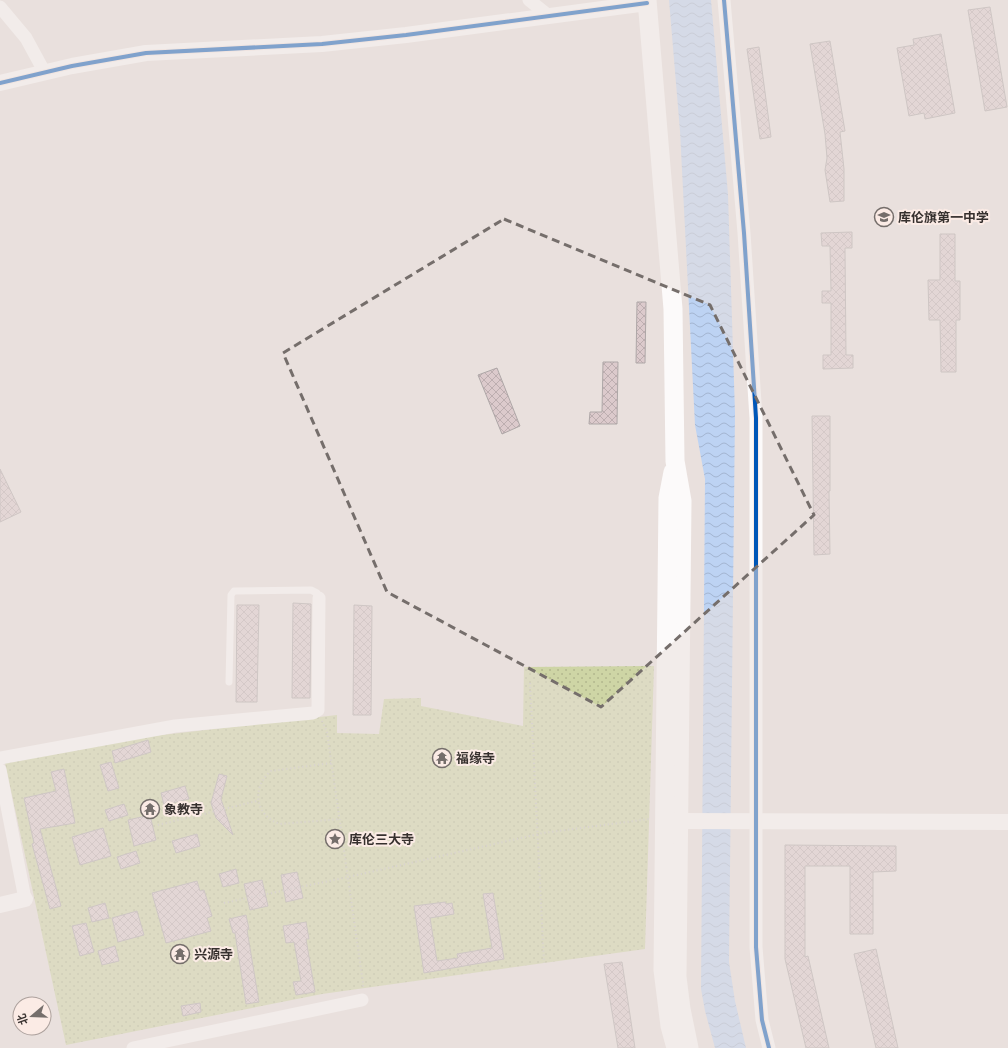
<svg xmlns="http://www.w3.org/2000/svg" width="1008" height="1048" font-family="'Exo 2','Noto Sans SC',sans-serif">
<defs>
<pattern id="park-dots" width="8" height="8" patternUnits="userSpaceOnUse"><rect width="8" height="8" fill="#ced5a5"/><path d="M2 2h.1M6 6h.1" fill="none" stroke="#b2b78e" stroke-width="1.8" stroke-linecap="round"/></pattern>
<pattern id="water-waves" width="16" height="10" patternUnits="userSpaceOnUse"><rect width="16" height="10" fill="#bdd3f3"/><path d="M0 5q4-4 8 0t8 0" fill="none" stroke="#a3b5d1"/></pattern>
<pattern id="building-cross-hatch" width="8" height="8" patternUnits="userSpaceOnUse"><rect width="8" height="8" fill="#dccacc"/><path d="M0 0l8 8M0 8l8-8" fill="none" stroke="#bdaeb0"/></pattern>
</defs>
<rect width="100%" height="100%" fill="#e9e0dd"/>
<!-- park -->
<path fill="url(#park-dots)" d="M 654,666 L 645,949 L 322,994 L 66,1045 L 5,763 L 144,737 L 337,715 L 337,733 L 379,734 L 384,699 L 421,698 L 421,706 L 523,726 L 524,667 Z"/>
<!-- water -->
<path fill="url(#water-waves)" d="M 669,0 L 711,0 L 728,194 L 735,413 L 729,962 L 735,1001 L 746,1048 L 715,1048 L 705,1011 L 701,989 L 705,479 L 695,425 L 680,131 Z"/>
<!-- building -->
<g fill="url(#building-cross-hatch)" stroke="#aea7a7">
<path d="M 990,7 L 1007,107 L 985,111 L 968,10 Z"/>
<path d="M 941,34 L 955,113 L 925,119 L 924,113 L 909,116 L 897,48 L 914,45 L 913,39 Z"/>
<path d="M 830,41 L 845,131 L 840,132 L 844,169 L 844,201 L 830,202 L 825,170 L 827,158 L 825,134 L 810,44 Z"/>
<path d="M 759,47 L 771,137 L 760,139 L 747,49 Z"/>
<path d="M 852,232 L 852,248 L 845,248 L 846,355 L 853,355 L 853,368 L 823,369 L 823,355 L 831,355 L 831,303 L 822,303 L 822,291 L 831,291 L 830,246 L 822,246 L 821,233 Z"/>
<path d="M 940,234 L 955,234 L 955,281 L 960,281 L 960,320 L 956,320 L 956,372 L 941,372 L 940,320 L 929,320 L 928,280 L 940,280 Z"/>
<path d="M 637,302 L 646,302 L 645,363 L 636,363 Z"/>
<path d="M 603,362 L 618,362 L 617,424 L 589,424 L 590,412 L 602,412 Z"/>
<path d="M 497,368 L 520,426 L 502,434 L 478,375 Z"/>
<path d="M 812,416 L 830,416 L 830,491 L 829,491 L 830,554 L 814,555 Z"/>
<path d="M 0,469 L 21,512 L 0,522 Z"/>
<path d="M 293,603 L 311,604 L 310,698 L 292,698 Z"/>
<path d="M 237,605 L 259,605 L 257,702 L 236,702 Z"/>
<path d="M 354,605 L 372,606 L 371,715 L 353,715 Z"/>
<path d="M 148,740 L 151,752 L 115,763 L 112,751 Z"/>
<path d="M 111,762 L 119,788 L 108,791 L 100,765 Z"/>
<path d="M 64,769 L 75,823 L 40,829 L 61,906 L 50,909 L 32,844 L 34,843 L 24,798 L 56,791 L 51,772 Z"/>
<path d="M 219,774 L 227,776 L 221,799 L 233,835 L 216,818 L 211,803 Z"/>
<path d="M 185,786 L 189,799 L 164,805 L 161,793 Z"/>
<path d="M 124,804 L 128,815 L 109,821 L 105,810 Z"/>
<path d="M 150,815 L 156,840 L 134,846 L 128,820 Z"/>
<path d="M 103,828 L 111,856 L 80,865 L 72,837 Z"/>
<path d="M 197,834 L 200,846 L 176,853 L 172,841 Z"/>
<path d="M 785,845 L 896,846 L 896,871 L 873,872 L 873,934 L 850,934 L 850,866 L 805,866 L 805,957 L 808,956 L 829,1048 L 806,1048 L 785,959 Z"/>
<path d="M 136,851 L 140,863 L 121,869 L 117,857 Z"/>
<path d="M 236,869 L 239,883 L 223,887 L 219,874 Z"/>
<path d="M 297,872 L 303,898 L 286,902 L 281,875 Z"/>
<path d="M 262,880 L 268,906 L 250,910 L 244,884 Z"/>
<path d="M 197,881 L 200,891 L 204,890 L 212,916 L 207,918 L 211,931 L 166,943 L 152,893 Z"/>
<path d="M 493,893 L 504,959 L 424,973 L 414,906 L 445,902 L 446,904 L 452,903 L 454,914 L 430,918 L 437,961 L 458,958 L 457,954 L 492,948 L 483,894 Z"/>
<path d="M 105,903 L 109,918 L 92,922 L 88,908 Z"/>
<path d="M 137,911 L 144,935 L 118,942 L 112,918 Z"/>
<path d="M 246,915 L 249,929 L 247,930 L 259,1002 L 246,1004 L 235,933 L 233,933 L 229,919 Z"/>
<path d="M 306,922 L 309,939 L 306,939 L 315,992 L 296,995 L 293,982 L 301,981 L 294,942 L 286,943 L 283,926 Z"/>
<path d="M 86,923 L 94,952 L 80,956 L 72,926 Z"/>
<path d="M 115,946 L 119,961 L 102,965 L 98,951 Z"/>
<path d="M 876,949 L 898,1048 L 876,1048 L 854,954 Z"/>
<path d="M 622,962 L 635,1048 L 618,1048 L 604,964 Z"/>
<path d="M 200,1003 L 201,1012 L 183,1016 L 181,1006 Z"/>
</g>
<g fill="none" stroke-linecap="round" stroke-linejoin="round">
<!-- path -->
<g stroke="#c6c3c2" stroke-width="2" stroke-dasharray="1 3" stroke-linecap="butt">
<path d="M 530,683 L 544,963"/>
<path d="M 322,721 L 327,732 L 363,983 L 363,989"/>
<path d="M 331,763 L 271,771 C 251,787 255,816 280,824 L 340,819"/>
<path d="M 158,825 L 257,801"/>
<path d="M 224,903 L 348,877 L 543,833 L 649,819"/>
</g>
<!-- service -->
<path stroke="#fcfafa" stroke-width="7" d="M 229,682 L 231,595 L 234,591 L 311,590 L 317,593 L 319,598"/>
<!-- minor -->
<g stroke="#fcfafa" stroke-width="13">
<path d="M 529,0 L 549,16"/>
<path d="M 724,0 L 744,233 L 756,418 L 756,947 L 762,1020 L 769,1048"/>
<path d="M 0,7 L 26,38 L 45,73"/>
<path d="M 0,758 L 175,726 L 313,713 L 318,710 L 319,598"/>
<path d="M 0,770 L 25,899"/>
<path d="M 133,1048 L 362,1000"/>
</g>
<!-- tertiary -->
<g stroke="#fcfafa" stroke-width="16">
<path d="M 0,83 L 72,66 L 146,53 L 322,44 L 406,35 L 647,3"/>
<path d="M 678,821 L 1008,822"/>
<path d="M 0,905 L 25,899"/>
</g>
<!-- secondary -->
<g stroke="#fcfafa" stroke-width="19">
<path d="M 647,0 L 673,309 L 675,461 L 682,501 L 677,977 L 681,1009 L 689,1048"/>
<path d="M 673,472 L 668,498 L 663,970 L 670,1026 L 676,1048"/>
</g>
<defs>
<g id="cycleway">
<path d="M 724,0 L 744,233 L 756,418 L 756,947 L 762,1020 L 769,1048"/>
<path d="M 0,83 L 72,66 L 146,53 L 322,44 L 406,35 L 647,3"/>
</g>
</defs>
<!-- cycleway casing -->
<use href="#cycleway" stroke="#fbebe5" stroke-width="6"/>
<!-- cycleway -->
<use href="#cycleway" stroke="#0057b8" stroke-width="4"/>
</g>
<!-- marked area -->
<path d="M0 0H1008V1048H0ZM 504,219 L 710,305 L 814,515 L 601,707 L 387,592 L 283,353 Z" fill="#e9e0dd" fill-opacity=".55" fill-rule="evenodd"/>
<path fill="none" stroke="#756e6b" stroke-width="3" stroke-dasharray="8 5" stroke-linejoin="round" d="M 504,219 L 710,305 L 814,515 L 601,707 L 387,592 L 283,353 Z"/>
<!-- icons -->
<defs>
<symbol id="school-ring" viewBox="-11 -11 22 22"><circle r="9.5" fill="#fbebe5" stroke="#756e6b" stroke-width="1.5"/><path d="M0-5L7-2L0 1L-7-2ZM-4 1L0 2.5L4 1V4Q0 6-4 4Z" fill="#756e6b"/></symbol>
<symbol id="temple-ring" viewBox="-11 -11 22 22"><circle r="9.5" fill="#fbebe5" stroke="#756e6b" stroke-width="1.5"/><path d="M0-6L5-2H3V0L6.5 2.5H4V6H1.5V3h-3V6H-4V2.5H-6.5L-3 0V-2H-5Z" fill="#756e6b"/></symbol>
<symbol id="sight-ring" viewBox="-11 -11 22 22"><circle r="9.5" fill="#fbebe5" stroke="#756e6b" stroke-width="1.5"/><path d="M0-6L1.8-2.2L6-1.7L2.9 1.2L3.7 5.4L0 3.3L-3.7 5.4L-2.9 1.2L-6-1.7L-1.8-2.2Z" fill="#756e6b"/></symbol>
</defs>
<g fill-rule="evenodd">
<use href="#school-ring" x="873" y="206" width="22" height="22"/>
<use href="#temple-ring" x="431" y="747" width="22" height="22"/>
<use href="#temple-ring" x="139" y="798" width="22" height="22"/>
<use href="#sight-ring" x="324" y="828" width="22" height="22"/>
<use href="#temple-ring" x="169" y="943" width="22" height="22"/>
</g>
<g text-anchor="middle" stroke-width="4" stroke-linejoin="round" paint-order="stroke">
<!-- poi labels -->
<g font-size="13" font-weight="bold" fill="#36302e" stroke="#fbebe5" text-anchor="start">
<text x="898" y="222">库伦旗第一中学</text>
<text x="456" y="763">福缘寺</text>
<text x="164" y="814">象教寺</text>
<text x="349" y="844">库伦三大寺</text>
<text x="194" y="959">兴源寺</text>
</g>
</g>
<!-- north arrow -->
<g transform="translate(32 1016) rotate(251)"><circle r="19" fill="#fbebe5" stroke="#aca09c"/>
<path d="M0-3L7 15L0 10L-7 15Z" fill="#756e6b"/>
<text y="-6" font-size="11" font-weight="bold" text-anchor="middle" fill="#36302e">北</text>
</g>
</svg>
